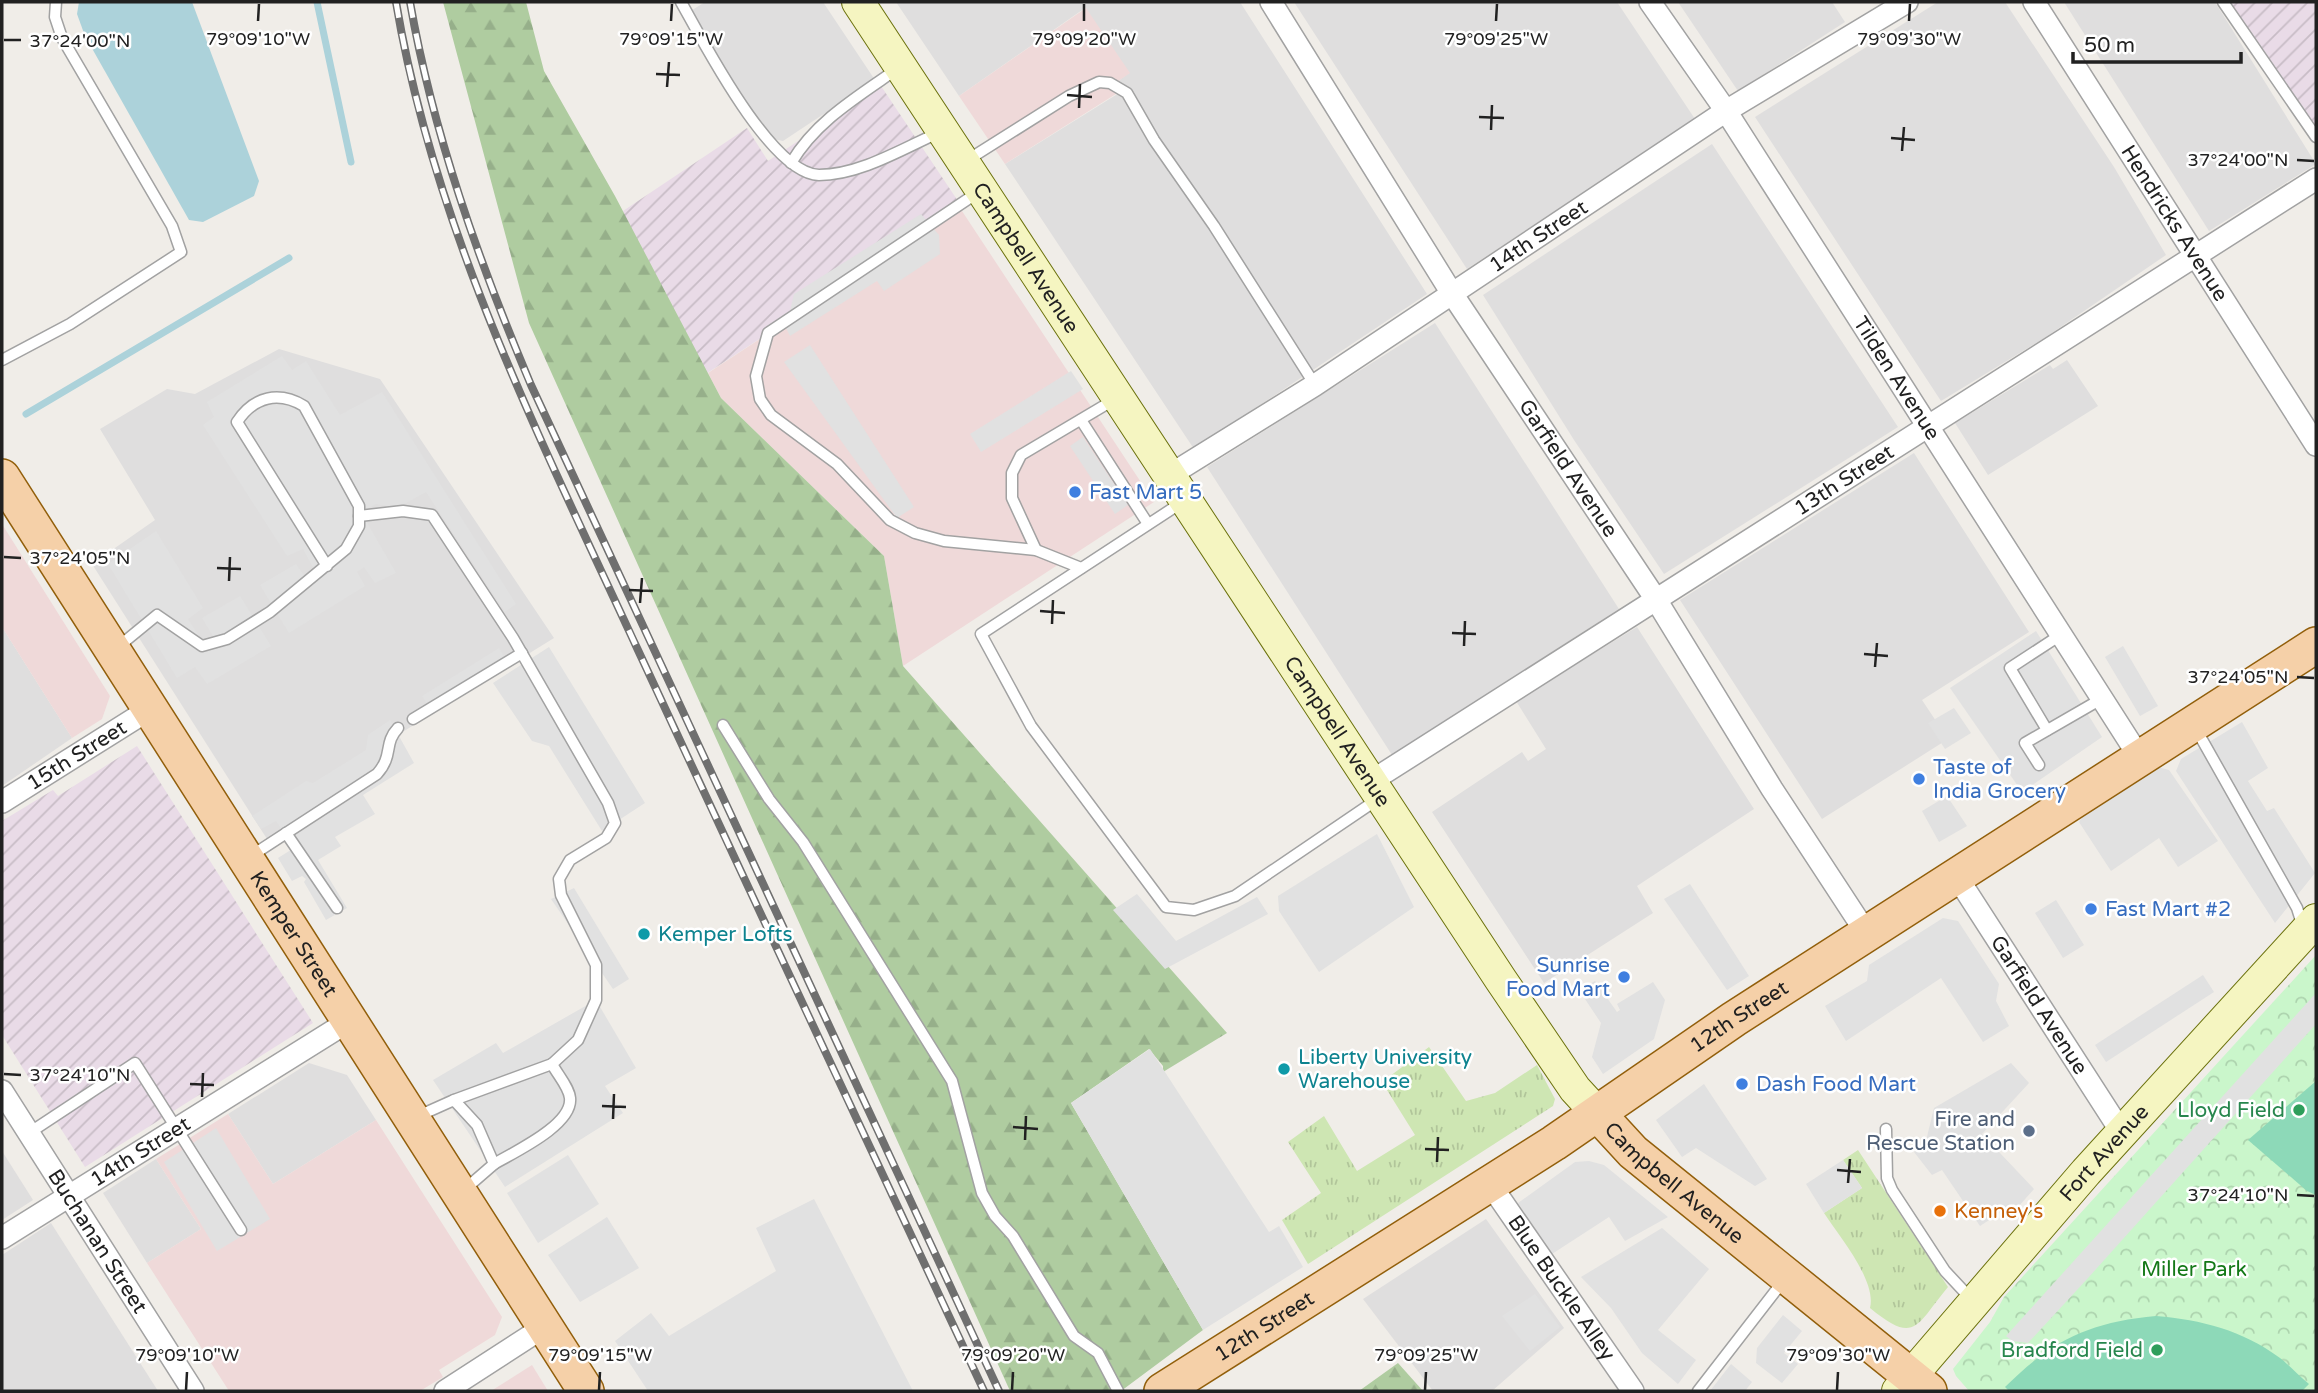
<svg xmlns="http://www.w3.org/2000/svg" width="2318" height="1393" font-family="'Varela Round',sans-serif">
<defs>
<pattern id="industrial-furrows" width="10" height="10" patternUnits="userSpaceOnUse" patternTransform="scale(1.75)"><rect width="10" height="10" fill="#e9dbe7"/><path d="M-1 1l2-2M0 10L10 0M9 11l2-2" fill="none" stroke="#c8bcc6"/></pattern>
<pattern id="grass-tufts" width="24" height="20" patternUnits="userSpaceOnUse" patternTransform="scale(1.75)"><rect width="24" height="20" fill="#cee6b3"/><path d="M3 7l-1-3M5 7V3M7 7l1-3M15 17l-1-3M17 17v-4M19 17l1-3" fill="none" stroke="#b1c59a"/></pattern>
<pattern id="forest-firs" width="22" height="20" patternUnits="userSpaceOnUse" patternTransform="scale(1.75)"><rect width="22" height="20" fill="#afcca0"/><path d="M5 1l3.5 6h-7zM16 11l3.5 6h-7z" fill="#96af8a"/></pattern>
<pattern id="park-crowns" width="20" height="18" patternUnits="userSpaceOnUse" patternTransform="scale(1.75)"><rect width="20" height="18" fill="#caf6cb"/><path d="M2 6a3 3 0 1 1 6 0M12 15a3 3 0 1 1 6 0" fill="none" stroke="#add3ae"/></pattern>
</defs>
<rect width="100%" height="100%" fill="#f0ede8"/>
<!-- residential -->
<g fill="#dfdede">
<path d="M 705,2 L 823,2 L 875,80 L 783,141 L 769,138 L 686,14 Z"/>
<path d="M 896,2 L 1240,2 L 1427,294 L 1194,449 L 1005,164 L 1119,93 L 1114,84 L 1129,73 L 1085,8 L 959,96 Z"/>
<path d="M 1294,2 L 1617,2 L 1695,119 L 1467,269 Z"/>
<path d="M 1678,2 L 1832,2 L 1845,22 L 1738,91 Z"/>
<path d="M 1938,2 L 2005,2 L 2114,167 L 2166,255 L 2046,337 L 1941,401 L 1755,117 Z"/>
<path d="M 2064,2 L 2215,2 L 2316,164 L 2209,231 Z"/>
<path d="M 1712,144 L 1898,427 L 1664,574 L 1574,440 L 1483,295 Z"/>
<path d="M 1435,323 L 1619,609 L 1392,755 L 1207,467 Z"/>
<path d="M 279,349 L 380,379 L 554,638 L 401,733 L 376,770 L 267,839 L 92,564 L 155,520 L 100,429 L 167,389 L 195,394 Z"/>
<path d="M 2067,360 L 2098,406 L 1988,475 L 1955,423 L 2050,365 L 2053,369 Z"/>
<path d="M 1914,453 L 2029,632 L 1922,700 L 1948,739 L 1822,819 L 1680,600 Z"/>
<path d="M 2,627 L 72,738 L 2,786 Z"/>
<path d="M 1637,627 L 1754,809 L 1637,886 L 1653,913 L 1544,983 L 1432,812 L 1522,752 L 1528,761 L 1546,749 L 1516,701 Z"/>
<path d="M 309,1063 L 347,1075 L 376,1120 L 273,1184 L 228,1114 Z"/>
<path d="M 2,1151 L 33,1200 L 2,1220 Z"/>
<path d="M 156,1159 L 201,1229 L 147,1263 L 103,1193 Z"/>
<path d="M 1486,1219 L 1564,1328 L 1492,1391 L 1433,1391 L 1363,1299 Z"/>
<path d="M 51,1223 L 158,1391 L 2,1391 L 2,1255 Z"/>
</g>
<!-- commercial -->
<g fill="#efd9d9">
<path d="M 1086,8 L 1130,73 L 1114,84 L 1119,92 L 1005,164 L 959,96 Z"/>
<path d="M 960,208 L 1154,502 L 903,666 L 884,556 L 721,398 L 708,373 Z"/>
<path d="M 2,524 L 110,696 L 102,719 L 72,738 L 2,627 Z"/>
<path d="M 228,1114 L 273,1184 L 376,1120 L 502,1317 L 495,1335 L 439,1370 L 443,1377 L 420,1391 L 229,1391 L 147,1263 L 201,1229 L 156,1159 Z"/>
<path d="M 532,1365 L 548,1391 L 491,1391 Z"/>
</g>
<!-- industrial -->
<g fill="url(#industrial-furrows)">
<path d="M 2228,2 L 2316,2 L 2316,129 Z"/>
<path d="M 881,86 L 962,207 L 695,381 L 620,213 L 747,128 L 768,161 Z"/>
<path d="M 137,746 L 313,1023 L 85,1167 L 2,1035 L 2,821 L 53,790 L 58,796 Z"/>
</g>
<!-- grass -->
<g fill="url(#grass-tufts)">
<path d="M 1429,1047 L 1466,1101 L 1495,1093 L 1537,1065 L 1555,1099 L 1553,1106 L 1308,1264 L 1282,1220 L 1321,1193 L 1288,1142 L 1324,1116 L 1357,1171 L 1415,1135 L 1382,1082 Z"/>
<path d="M 1858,1150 L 1948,1287 C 1916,1325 1916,1346 1870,1308 C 1877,1281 1839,1236 1824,1213 L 1862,1188 L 1843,1160 Z"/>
</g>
<!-- forest -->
<g fill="url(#forest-firs)">
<path d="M 443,2 L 526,2 L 544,71 L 615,196 L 721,398 L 884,556 L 903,666 L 1227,1033 L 1163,1072 L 1163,1066 L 1149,1049 L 1071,1103 L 1203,1330 L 1121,1391 L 1010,1391 L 529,323 Z"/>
<path d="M 1398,1363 L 1423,1391 L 1359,1391 Z"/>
</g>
<!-- park -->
<path fill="url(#park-crowns)" d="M 2316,955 L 2316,1391 L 1969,1391 L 1956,1376 L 1953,1369 L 1990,1322 L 2004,1297 Z"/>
<!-- pitch -->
<g fill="#8dd9b8">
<path d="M 2316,1081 L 2316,1195 L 2307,1191 L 2248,1140 Z"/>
<path d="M 2156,1316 C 2202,1320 2242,1330 2280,1358 C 2290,1366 2299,1376 2309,1384 L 2302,1391 L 2009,1391 L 2005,1387 C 2052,1340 2090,1322 2156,1316 Z"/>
</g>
<!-- parking -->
<g fill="#e1e1e1">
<path d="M 921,214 L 939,235 L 940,254 L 884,291 L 877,281 L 790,336 L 786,328 L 794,294 Z"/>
<path d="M 810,345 L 914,507 L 897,518 L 784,362 Z"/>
<path d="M 282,356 L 292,370 L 306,361 L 340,415 L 382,392 L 516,604 L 505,612 L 426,492 L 397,508 L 376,504 L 361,512 L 396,573 L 375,583 L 364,567 L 357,572 L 365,586 L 289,633 L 260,585 L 296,564 L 305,577 L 315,571 L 303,549 L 287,556 L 203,425 L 214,417 L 207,402 Z"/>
<path d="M 1071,371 L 1083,389 L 981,452 L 970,434 Z"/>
<path d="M 1083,437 L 1128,505 L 1115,514 L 1070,446 Z"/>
<path d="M 156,531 L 203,608 L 188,619 L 202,641 L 213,636 L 202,618 L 240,596 L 271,646 L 207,684 L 195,667 L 177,678 L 108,564 Z"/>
<path d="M 2036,631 L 2102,737 L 2022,792 L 1950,688 Z"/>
<path d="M 2123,646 L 2158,706 L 2140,716 L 2105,657 Z"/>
<path d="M 549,647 L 645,803 L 602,831 L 549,746 L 532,741 L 493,683 Z"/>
<path d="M 499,648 L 504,656 L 427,704 L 422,696 Z"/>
<path d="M 1954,708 L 1971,733 L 1945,749 L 1928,723 Z"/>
<path d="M 390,720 L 414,763 L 363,795 L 375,814 L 335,837 L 341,846 L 318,860 L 347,908 L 326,920 L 304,882 L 306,879 L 302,876 L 292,881 L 278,858 L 294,848 L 276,821 L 261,829 L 252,816 L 306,781 L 313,783 L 366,750 L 368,735 Z"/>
<path d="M 2242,722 L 2268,768 L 2248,781 L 2267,811 L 2274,808 L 2315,873 L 2275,923 L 2176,771 L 2181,759 Z"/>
<path d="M 2158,767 L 2169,770 L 2218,841 L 2178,867 L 2159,838 L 2111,871 L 2079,822 L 2085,812 Z"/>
<path d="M 1947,796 L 1967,826 L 1939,842 L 1922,811 Z"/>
<path d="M 1377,834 L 1414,907 L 1319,972 L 1279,911 L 1278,896 Z"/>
<path d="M 1690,884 L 1749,976 L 1727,990 L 1664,899 Z"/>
<path d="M 574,888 L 629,979 L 613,989 L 551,899 Z"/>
<path d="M 1137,894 L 1176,941 L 1257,897 L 1268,914 L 1165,969 L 1113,910 Z"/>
<path d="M 2056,900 L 2084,945 L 2063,958 L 2035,913 Z"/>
<path d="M 1943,918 L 1958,921 L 1999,984 L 1996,1001 L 2009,1026 L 1983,1042 L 1941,978 L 1846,1041 L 1825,1006 L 1867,981 L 1869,965 Z"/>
<path d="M 2203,975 L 2214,992 L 2106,1062 L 2095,1045 Z"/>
<path d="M 1595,981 L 1617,1012 L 1620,1010 L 1617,1004 L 1653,982 L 1665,1000 L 1654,1039 L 1603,1074 L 1592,1057 L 1601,1023 L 1579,990 Z"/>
<path d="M 2316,993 L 2316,1024 L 2088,1278 L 2028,1343 L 2012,1341 L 2006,1336 Z"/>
<path d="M 596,1000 L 636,1068 L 605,1086 L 623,1113 L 505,1187 L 433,1080 L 496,1043 L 503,1053 Z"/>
<path d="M 1150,1049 L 1269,1232 L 1279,1226 L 1303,1267 L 1203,1330 L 1071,1103 Z"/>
<path d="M 2011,1063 L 2029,1083 L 1982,1134 L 2034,1189 L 2018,1207 L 2014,1204 L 1980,1226 L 1942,1170 L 1932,1175 L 1914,1152 L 1925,1145 L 1934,1108 Z"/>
<path d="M 1704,1084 L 1767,1179 L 1755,1186 L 1696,1148 L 1682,1157 L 1656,1120 Z"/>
<path d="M 216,1128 L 270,1219 L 217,1251 L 164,1162 Z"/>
<path d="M 568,1155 L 599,1204 L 538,1243 L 507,1193 Z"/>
<path d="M 1843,1160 L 1862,1188 L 1824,1213 L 1806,1184 Z"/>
<path d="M 1589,1161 L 1604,1165 L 1668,1217 L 1625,1241 L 1609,1217 L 1552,1254 L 1518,1203 L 1575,1162 Z"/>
<path d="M 814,1199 L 913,1391 L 648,1391 L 615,1341 L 651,1313 L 669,1336 L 776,1271 L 756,1228 Z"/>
<path d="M 607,1217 L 639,1268 L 580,1302 L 548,1255 Z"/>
<path d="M 1662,1228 L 1709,1269 L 1658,1330 L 1696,1360 L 1678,1384 L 1642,1353 L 1611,1308 L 1581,1277 Z"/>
<path d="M 1535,1294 L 1560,1327 L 1530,1351 L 1502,1316 Z"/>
<path d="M 1783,1315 L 1802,1331 L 1784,1353 L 1798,1364 L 1782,1383 L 1756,1363 L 1757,1348 Z"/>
<path d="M 1731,1364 L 1752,1382 L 1745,1391 L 1710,1391 Z"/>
</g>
<!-- water -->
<path fill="#acd2da" d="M 79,2 L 192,2 L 259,181 L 254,196 L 203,222 L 189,220 L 85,36 L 77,14 Z"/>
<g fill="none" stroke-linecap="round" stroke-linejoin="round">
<!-- stream -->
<g stroke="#acd2da" stroke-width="7">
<path d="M 317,2 L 351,162"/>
<path d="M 26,414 L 289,258"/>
</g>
<defs>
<g id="service">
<path d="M 681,2 C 703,41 771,174 819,175 C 860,175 904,148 940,132"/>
<path d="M 2223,2 L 2316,137"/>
<path d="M 966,161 L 1069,96 L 1099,82 L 1110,83 L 1127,93 L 1154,140 L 1214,226 L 1315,385"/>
<path d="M 791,163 C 816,121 857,97 897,69"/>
<path d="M 980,191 L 768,333 L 756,376 L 760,399 L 771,415 L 837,464 L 890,520 L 915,533 L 944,541 L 1036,550 L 1081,568"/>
<path d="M 2,360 L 70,324 L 181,252 L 172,226 L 62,38 L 55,17 L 56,2"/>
<path d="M 1081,420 L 1148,524"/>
<path d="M 1184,501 L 981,634 L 1031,726 L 1166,907 L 1194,910 L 1235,896 L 1378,799"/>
<path d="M 359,516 L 403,511 L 432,515 L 513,638 L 608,803 L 615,823 L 606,838 L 570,860 L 559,879 L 561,895 L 596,965 L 596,1000 L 578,1040 L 552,1064"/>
<path d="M 1036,550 L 1012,498 L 1012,473 L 1021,455 L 1117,398"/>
<path d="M 118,647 L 157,615 L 202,646 L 227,639 L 270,612 L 346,549 L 359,526 L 359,506 L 304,406 C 279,391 254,396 237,422 L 327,566"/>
<path d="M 413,719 L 522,653"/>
<path d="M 723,725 L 769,799 L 803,842 L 952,1081 L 982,1193 L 995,1216 L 1013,1236 L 1074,1336 L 1098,1353 L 1118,1391"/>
<path d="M 2196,729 L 2297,908 L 2303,927"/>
<path d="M 2047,730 L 2010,668 L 2062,634"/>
<path d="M 2039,765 L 2025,743 L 2103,698"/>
<path d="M 286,833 L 337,908"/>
<path d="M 251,856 L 377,774 C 394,755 383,744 398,728"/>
<path d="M 454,1100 L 552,1064 C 557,1074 569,1087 570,1098 C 573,1125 514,1152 494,1164"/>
<path d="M 416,1117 L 454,1100 L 477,1125 L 494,1164 L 464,1190"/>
<path d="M 1886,1129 L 1887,1178 L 1892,1190 L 1945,1271 L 1973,1301"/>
<path d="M 29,1133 L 135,1063 L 241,1230"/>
<path d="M 1698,1391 L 1784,1280"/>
</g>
<g id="minor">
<path id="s1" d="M 1271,2 L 1451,292 L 1655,598 L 1772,789 L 1867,934"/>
<path id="s2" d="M 1650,2 L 1726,111 L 2140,758"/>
<path id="s3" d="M 2034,2 L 2316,445"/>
<path id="s4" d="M 1170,475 L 1315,385 L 1726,111 L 1907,2"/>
<path id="s5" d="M 1370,782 L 2316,179"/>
<path id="s6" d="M 2,802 L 150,709"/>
<path id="s7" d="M 1957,877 L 2122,1133"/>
<path id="s8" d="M 2,1091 L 193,1391"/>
<path id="s9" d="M 1490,1184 L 1633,1391"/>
<path id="s10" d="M 2,1238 L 349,1021"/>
<path d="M 445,1391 L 544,1327"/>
</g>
<g id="secondary">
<path id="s11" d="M 858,2 L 1501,980 L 1575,1089 L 1598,1114"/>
<path id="s12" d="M 1898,1391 L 2086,1172 L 2316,920"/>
</g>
<g id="primary">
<path id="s13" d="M 2,477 L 586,1391"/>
<path id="s14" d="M 1598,1114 L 1633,1152 L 1929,1391"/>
<path id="s15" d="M 1162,1391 L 1554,1143 L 1734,1019 L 2316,645"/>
</g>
</defs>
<!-- service casing -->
<use href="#service" stroke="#a2a2a2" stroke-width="13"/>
<!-- minor casing -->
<use href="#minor" stroke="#a2a2a2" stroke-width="24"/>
<!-- secondary casing -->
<use href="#secondary" stroke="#6c720d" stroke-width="34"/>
<!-- primary casing -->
<use href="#primary" stroke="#925f0b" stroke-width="38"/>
<!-- service -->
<use href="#service" stroke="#fff" stroke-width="10"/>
<!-- minor -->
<use href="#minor" stroke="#fff" stroke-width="21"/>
<!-- secondary -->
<use href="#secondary" stroke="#f5f5c1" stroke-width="32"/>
<!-- primary -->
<use href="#primary" stroke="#f5d0a8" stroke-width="35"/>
<defs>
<g id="rail">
<path d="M 396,2 C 434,230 541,440 637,648 C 752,896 868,1143 984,1391"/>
<path d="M 410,2 C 433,134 479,262 531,385 L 999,1391"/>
</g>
</defs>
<!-- rail casing -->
<use href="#rail" stroke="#6f6f6f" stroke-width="8"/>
<!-- rail -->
<use href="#rail" stroke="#fff" stroke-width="5" stroke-dasharray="16" stroke-linecap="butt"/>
</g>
<!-- ticks -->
<path fill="none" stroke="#212121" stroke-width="2.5" d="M 258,21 L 259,4M 671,21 L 672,4M 1084,21 L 1084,4M 1496,21 L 1497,4M 1909,21 L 1910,4M 4,40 L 21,40M 656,74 L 680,75M 667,87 L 669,62M 1067,95 L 1092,97M 1079,108 L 1080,84M 1479,117 L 1504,118M 1491,130 L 1492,105M 1891,138 L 1915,140M 1902,151 L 1904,127M 2297,160 L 2314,161M 4,557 L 21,558M 217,568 L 241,569M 229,581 L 230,557M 629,590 L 653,591M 640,603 L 642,578M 1040,611 L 1065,613M 1052,624 L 1053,600M 1452,633 L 1476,634M 1464,646 L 1465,621M 1864,654 L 1888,656M 1875,667 L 1877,643M 2297,677 L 2314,678M 4,1074 L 21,1075M 190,1084 L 214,1085M 202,1097 L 203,1073M 602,1106 L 626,1107M 613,1119 L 614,1094M 1013,1127 L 1038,1129M 1025,1140 L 1026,1116M 1425,1149 L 1449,1150M 1437,1162 L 1438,1137M 1837,1170 L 1861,1172M 1848,1183 L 1850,1159M 2297,1195 L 2314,1196M 186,1390 L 187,1372M 599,1390 L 600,1372M 1012,1390 L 1013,1372M 1425,1390 L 1426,1372M 1837,1390 L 1838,1372"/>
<!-- markers -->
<g fill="#3f7fe0" stroke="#fff" stroke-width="2.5">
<circle cx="1075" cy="492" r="7"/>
<circle cx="1919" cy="779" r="7"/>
<circle cx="2091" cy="909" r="7"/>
<circle cx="1624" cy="977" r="7"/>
<circle cx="1742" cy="1084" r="7"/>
</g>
<g fill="#0f9aa8" stroke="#fff" stroke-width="2.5">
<circle cx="644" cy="934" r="7"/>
<circle cx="1284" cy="1069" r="7"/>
</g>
<g fill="#2e9e5b" stroke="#fff" stroke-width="2.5">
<circle cx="2299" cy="1110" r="7"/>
<circle cx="2157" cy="1350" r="7"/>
</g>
<circle fill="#5c6f8a" stroke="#fff" stroke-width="2.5" cx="2029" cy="1131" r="7"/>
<circle fill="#e8710a" stroke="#fff" stroke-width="2.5" cx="1940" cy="1211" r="7"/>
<g text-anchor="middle" stroke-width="5" stroke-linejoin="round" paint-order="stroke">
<!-- street labels -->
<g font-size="21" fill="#212121" stroke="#fff">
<text dy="7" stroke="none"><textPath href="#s3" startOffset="262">Hendricks Avenue</textPath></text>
<text dy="7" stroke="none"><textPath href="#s4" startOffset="439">14th Street</textPath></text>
<text dy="7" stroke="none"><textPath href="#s11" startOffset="306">Campbell Avenue</textPath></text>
<text dy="7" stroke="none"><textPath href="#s2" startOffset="450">Tilden Avenue</textPath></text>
<text dy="7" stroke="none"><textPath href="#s1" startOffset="553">Garfield Avenue</textPath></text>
<text dy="7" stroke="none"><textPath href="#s5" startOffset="562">13th Street</textPath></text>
<text dy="7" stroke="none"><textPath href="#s11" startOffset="873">Campbell Avenue</textPath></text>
<text dy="7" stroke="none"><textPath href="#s6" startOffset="88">15th Street</textPath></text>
<text dy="7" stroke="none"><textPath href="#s13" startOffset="542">Kemper Street</textPath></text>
<text dy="7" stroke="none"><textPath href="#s7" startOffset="152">Garfield Avenue</textPath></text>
<text dy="7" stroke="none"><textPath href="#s15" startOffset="688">12th Street</textPath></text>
<text dy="7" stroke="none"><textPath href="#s10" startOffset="163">14th Street</textPath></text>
<text dy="7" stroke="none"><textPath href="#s12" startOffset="315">Fort Avenue</textPath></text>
<text dy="7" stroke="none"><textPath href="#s14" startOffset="103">Campbell Avenue</textPath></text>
<text dy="7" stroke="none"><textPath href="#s8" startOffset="178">Buchanan Street</textPath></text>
<text dy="7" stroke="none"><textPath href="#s9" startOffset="126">Blue Buckle Alley</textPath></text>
<text dy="7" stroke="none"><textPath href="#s15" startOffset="121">12th Street</textPath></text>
</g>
<!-- shop labels -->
<g font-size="21" fill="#366cbe" stroke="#fff" text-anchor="start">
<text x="1089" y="499">Fast Mart 5</text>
<text x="1933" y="774">Taste of<tspan x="1933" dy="24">India Grocery</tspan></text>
<text x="2105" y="916">Fast Mart #2</text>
<text x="1610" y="972" text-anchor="end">Sunrise<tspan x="1610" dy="24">Food Mart</tspan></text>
<text x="1756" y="1091">Dash Food Mart</text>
</g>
<!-- culture labels -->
<g font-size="21" fill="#0d838f" stroke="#fff" text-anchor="start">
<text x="658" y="941">Kemper Lofts</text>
<text x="1298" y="1064">Liberty University<tspan x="1298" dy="24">Warehouse</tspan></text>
</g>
<!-- leisure labels -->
<g font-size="21" fill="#27864d" stroke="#fff" text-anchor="end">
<text x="2285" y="1117">Lloyd Field</text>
<text x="2143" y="1357">Bradford Field</text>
</g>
<!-- service labels -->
<g font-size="21" fill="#4e5e75" stroke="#fff" text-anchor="end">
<text x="2015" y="1126">Fire and<tspan x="2015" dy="24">Rescue Station</tspan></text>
</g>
<!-- food labels -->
<g font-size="21" fill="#c56008" stroke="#fff" text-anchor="start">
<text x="1954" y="1218">Kenney's</text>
</g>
<!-- park labels -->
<g font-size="21" fill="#147918" stroke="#fff">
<text x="2194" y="1276">Miller Park</text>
</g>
</g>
<g font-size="18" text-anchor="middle" fill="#212121" stroke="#fff" stroke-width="5" stroke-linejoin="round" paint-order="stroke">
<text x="258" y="45">79°09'10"W</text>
<text x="671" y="45">79°09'15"W</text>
<text x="1084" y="45">79°09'20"W</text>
<text x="1496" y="45">79°09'25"W</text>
<text x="1909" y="45">79°09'30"W</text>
<text x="80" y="47">37°24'00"N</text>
<text x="2238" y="166">37°24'00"N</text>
<text x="80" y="564">37°24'05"N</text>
<text x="2238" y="683">37°24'05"N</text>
<text x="80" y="1081">37°24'10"N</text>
<text x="2238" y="1201">37°24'10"N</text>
<text x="187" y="1361">79°09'10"W</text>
<text x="600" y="1361">79°09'15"W</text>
<text x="1013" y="1361">79°09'20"W</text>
<text x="1426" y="1361">79°09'25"W</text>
<text x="1838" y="1361">79°09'30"W</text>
</g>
<!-- border -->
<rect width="2318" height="1393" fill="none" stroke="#212121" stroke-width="7"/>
<!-- scale -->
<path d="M2073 52v10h168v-10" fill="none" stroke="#212121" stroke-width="3.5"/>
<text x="2084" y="52" font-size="21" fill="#212121" stroke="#ffffff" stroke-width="5" paint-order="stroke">50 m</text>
</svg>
